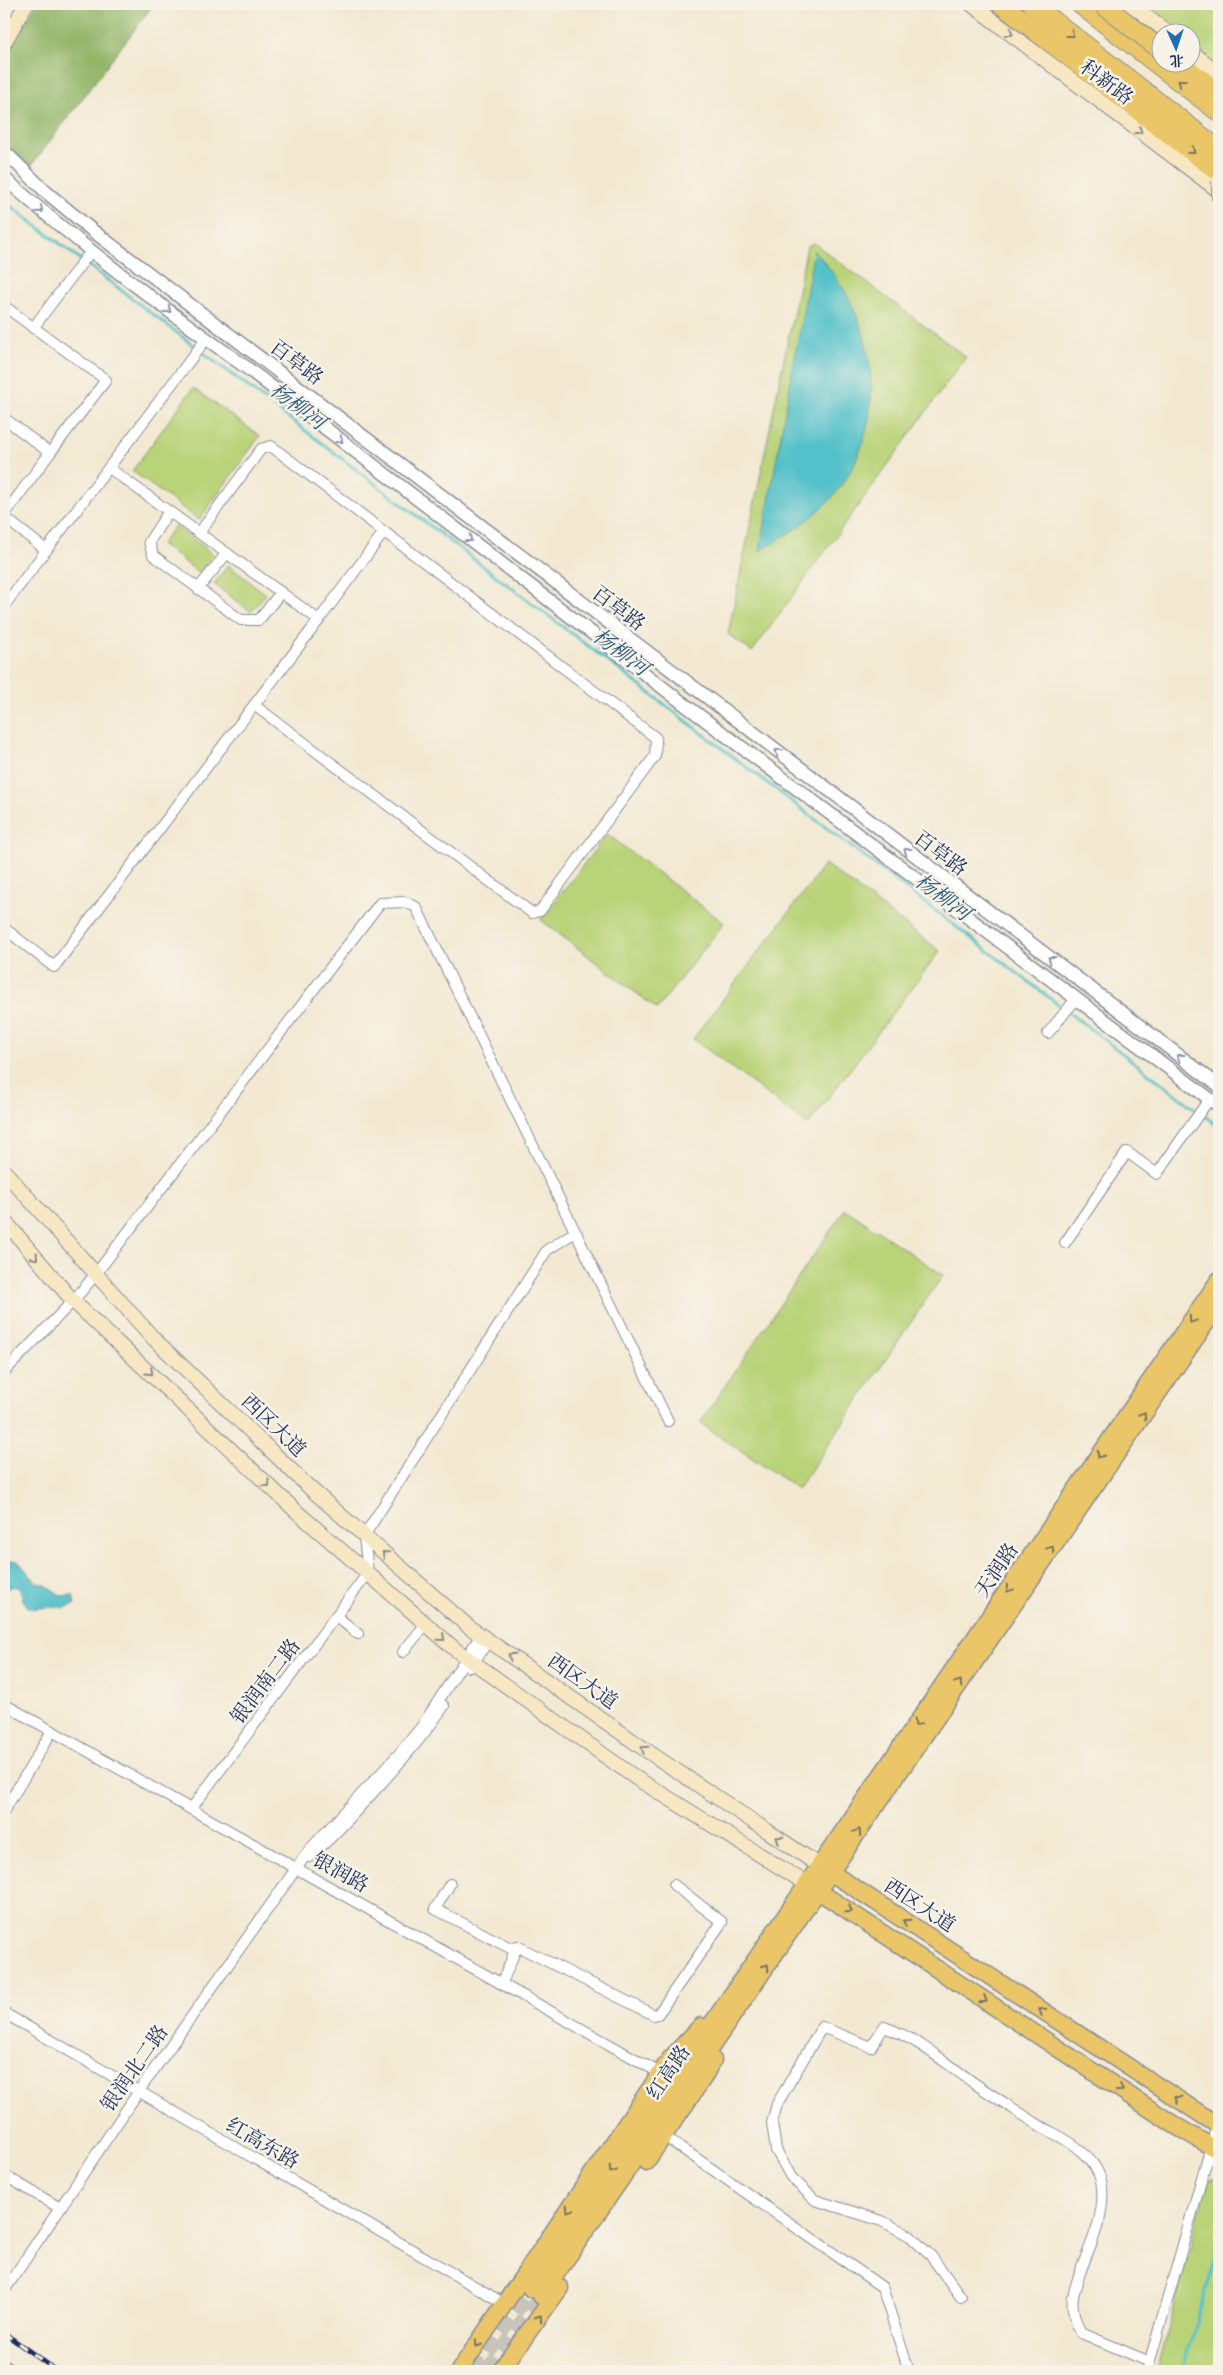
<svg xmlns="http://www.w3.org/2000/svg" width="1223" height="2375" font-family="'EB Garamond','Noto Serif SC',serif">
<rect width="100%" height="100%" fill="#f7f3e8"/>
<filter id="ink" filterUnits="userSpaceOnUse"><feTurbulence type="fractalNoise" baseFrequency=".02" numOctaves="2"/><feDisplacementMap in="SourceGraphic" scale="10" xChannelSelector="R" yChannelSelector="G"/><feConvolveMatrix kernelMatrix="1 2 1 2 8 2 1 2 1" color-interpolation-filters="sRGB"/></filter>
<filter id="wash" filterUnits="userSpaceOnUse"><feTurbulence type="fractalNoise" baseFrequency=".0096" numOctaves="4" result="noise"/><feDisplacementMap in="SourceGraphic" scale="20" xChannelSelector="R" yChannelSelector="G"/><feGaussianBlur stdDeviation="1.12" result="paint"/><feColorMatrix in="noise" values="0 0 0 0 0 0 0 0 0 0 0 0 0 0 0 0 0 1.4 0 .05"/><feComposite in="paint" operator="in"/></filter>
<g filter="url(#wash)">
<rect width="100%" height="100%" fill="#f3e9d3"/>
<!-- green -->
<g fill="#b9d378" stroke="#6a816b">
<path d="M 1138,4 L 1214,4 L 1219,8 L 1219,67 L 1191,45 L 1190,32 L 1175,32 Z"/>
<path d="M 814,243 L 966,357 L 752,652 L 728,634 L 807,246 Z"/>
<path d="M 193,388 L 260,436 L 199,520 L 132,471 Z"/>
<path d="M 175,526 L 213,554 L 199,573 L 161,544 Z"/>
<path d="M 228,565 L 266,594 L 251,612 L 214,584 Z"/>
<path d="M 607,834 L 724,923 L 657,1009 L 541,920 Z"/>
<path d="M 825,864 L 940,951 L 808,1125 L 693,1039 Z"/>
<path d="M 845,1209 L 943,1275 L 798,1489 L 700,1423 Z"/>
<path d="M 1219,2176 L 1219,2371 L 1157,2371 L 1208,2180 Z"/>
</g>
<!-- forest -->
<path fill="#92b568" stroke="#567263" d="M 36,4 L 154,4 L 29,169 L 4,141 L 4,61 Z"/>
<!-- water -->
<g fill="#53c1c9" stroke="#377894">
<path d="M 814,251 C 882,319 895,437 822,508 C 804,525 781,538 760,551 Z"/>
<path d="M 6,1561 L 18,1561 L 37,1583 L 46,1585 L 62,1596 L 73,1595 L 75,1604 L 65,1608 C 53,1605 42,1609 29,1608 L 22,1599 L 21,1589 L 14,1586 L 6,1589 L 4,1586 L 4,1564 Z"/>
</g>
<g fill="none" stroke-linecap="round" stroke-linejoin="round">
<!-- stream -->
<g stroke="#53c1c9" stroke-width="3">
<path d="M 4,201 L 1219,1127"/>
<path d="M 1182,2371 L 1219,2243"/>
</g>
</g>
</g>
<g filter="url(#ink)">
<g fill="none" stroke-linecap="round" stroke-linejoin="round">
<!-- primary-tunnel -->
<g stroke="#c8c4bc" stroke-width="16" stroke-dasharray="16 8" stroke-linecap="butt">
<path d="M 473,2371 L 531,2289"/>
<path d="M 488,2371 L 541,2296"/>
</g>
<defs>
<g id="minor">
<path d="M 4,306 L 106,380 L 50,453"/>
<path d="M 33,328 L 91,251"/>
<path d="M 4,418 L 50,453 L 4,515"/>
<path d="M 169,511 L 149,542 L 153,555 L 241,620 L 259,620 L 281,592"/>
<path d="M 4,517 L 46,550"/>
<path d="M 199,533 L 261,449 L 271,446 L 656,738 L 655,756 L 540,911 L 532,913 L 254,705"/>
<path d="M 198,589 L 227,553"/>
<path d="M 4,606 L 206,339"/>
<path d="M 319,620 L 384,532"/>
<path d="M 4,928 L 54,967 L 319,620 L 109,468"/>
<path d="M 1048,1033 L 1076,999"/>
<path d="M 1065,1243 L 1127,1152 L 1157,1174 L 1210,1098"/>
<path d="M 4,1372 L 73,1301 L 95,1275 L 380,903 L 405,902 L 416,907 L 668,1421"/>
<path d="M 336,1616 L 358,1634"/>
<path d="M 403,1652 L 426,1624"/>
<path d="M 470,1667 L 489,1640"/>
<path d="M 4,1704 L 660,2073"/>
<path d="M 191,1809 L 368,1573 L 364,1536 L 547,1250 L 572,1234 L 577,1234"/>
<path d="M 4,1811 L 52,1731"/>
<path d="M 309,1857 C 330,1840 348,1820 366,1800 C 394,1770 421,1740 444,1706"/>
<path d="M 450,1884 L 435,1909 L 516,1951"/>
<path d="M 502,1983 L 517,1946 L 654,2015 L 658,2014 L 722,1922 L 674,1885"/>
<path d="M 4,2013 L 505,2304"/>
<path d="M 664,2136 L 882,2287 L 909,2371"/>
<path d="M 4,2175 L 60,2208"/>
<path d="M 4,2291 L 139,2091 L 310,1849 L 399,1754 L 422,1726 L 481,1635"/>
<path d="M 961,2297 L 931,2256 L 910,2236 L 882,2221 L 815,2200 L 791,2177 L 776,2150 L 772,2123 L 777,2104 L 822,2027 L 871,2047 L 884,2027 C 919,2039 944,2062 974,2083 C 993,2096 1014,2109 1034,2122 C 1050,2133 1068,2138 1082,2152 C 1093,2162 1101,2173 1102,2187 C 1106,2226 1080,2260 1073,2297 C 1071,2309 1076,2323 1081,2333 L 1150,2362"/>
<path d="M 1147,2371 L 1217,2125"/>
</g>
<g id="tertiary">
<path d="M 4,151 L 46,192 L 93,231 L 1219,1086"/>
<path d="M 4,178 C 81,246 163,308 247,368 L 688,707 L 1219,1106"/>
</g>
<g id="secondary">
<path d="M 971,4 L 1219,191"/>
<path d="M 1130,4 L 1167,32"/>
<path d="M 4,43 L 26,4"/>
<path d="M 1190,51 L 1219,73"/>
<path d="M 4,1171 L 154,1339 L 312,1490 L 469,1627 L 656,1757 L 820,1866"/>
<path d="M 4,1220 L 73,1301 L 297,1512 L 456,1650 L 636,1778 L 807,1884"/>
</g>
<g id="primary">
<path d="M 821,1866 L 1219,2126"/>
<path d="M 809,1885 L 1176,2126 L 1219,2151"/>
<path d="M 646,2162 L 702,2080 L 713,2060"/>
<path d="M 531,2289 L 1219,1280"/>
<path d="M 541,2296 L 1219,1304"/>
<path d="M 459,2371 L 670,2059 L 701,2026"/>
<path d="M 500,2371 L 560,2288"/>
</g>
<path id="trunk" d="M 4,2369 L 6,2371"/>
<g id="motorway">
<path d="M 1001,4 L 1219,172"/>
<path d="M 1032,4 L 1219,150"/>
<path d="M 1080,4 L 1219,112"/>
<path d="M 1178,62 L 1219,94"/>
</g>
</defs>
<!-- minor casing -->
<use href="#minor" stroke="#878c98" stroke-width="12"/>
<!-- tertiary casing -->
<use href="#tertiary" stroke="#878c98" stroke-width="15"/>
<!-- secondary casing -->
<use href="#secondary" stroke="#878c98" stroke-width="16"/>
<!-- primary casing -->
<use href="#primary" stroke="#878c98" stroke-width="19"/>
<!-- trunk casing -->
<use href="#trunk" stroke="#878c98" stroke-width="19"/>
<!-- motorway casing -->
<use href="#motorway" stroke="#878c98" stroke-width="21"/>
<!-- minor -->
<use href="#minor" stroke="#fff" stroke-width="10"/>
<!-- tertiary -->
<use href="#tertiary" stroke="#fff" stroke-width="12"/>
<!-- secondary -->
<use href="#secondary" stroke="#f7e8c3" stroke-width="14"/>
<!-- primary -->
<use href="#primary" stroke="#eac669" stroke-width="16"/>
<!-- trunk -->
<use href="#trunk" stroke="#eac669" stroke-width="16"/>
<!-- motorway -->
<use href="#motorway" stroke="#eac669" stroke-width="19"/>
<defs>
<path id="rail" d="M 4,2333 L 57,2371"/>
</defs>
<!-- rail casing -->
<use href="#rail" stroke="#1b2f5e" stroke-width="5"/>
<!-- rail -->
<use href="#rail" stroke="#f7f3e8" stroke-width="3" stroke-dasharray="9" stroke-linecap="butt"/>
<defs>
<path id="secondary-bridge" d="M 1219,181 L 1219,200"/>
<path id="motorway-bridge" d="M 1102,4 L 1160,49"/>
</defs>
<!-- secondary-bridge casing -->
<use href="#secondary-bridge" stroke="#878c98" stroke-width="16" stroke-linecap="butt"/>
<!-- motorway-bridge casing -->
<use href="#motorway-bridge" stroke="#878c98" stroke-width="21" stroke-linecap="butt"/>
<!-- secondary-bridge -->
<use href="#secondary-bridge" stroke="#f7e8c3" stroke-width="14"/>
<!-- motorway-bridge -->
<use href="#motorway-bridge" stroke="#eac669" stroke-width="19"/>
</g>
<!-- one-way arrows -->
<defs><path id="oneway-chevron" d="M-2-3.5L2.5 0L-2 3.5" fill="none" stroke-width="1.6" stroke-linecap="round" stroke-linejoin="round" transform="scale(1.25)"/></defs>
<g stroke="#898c90">
<use href="#oneway-chevron" transform="translate(1010 33) rotate(37)"/>
<use href="#oneway-chevron" transform="translate(1139 131) rotate(37)"/>
<use href="#oneway-chevron" transform="translate(35 1257) rotate(49)"/>
<use href="#oneway-chevron" transform="translate(150 1372) rotate(44)"/>
<use href="#oneway-chevron" transform="translate(267 1484) rotate(44)"/>
<use href="#oneway-chevron" transform="translate(385 1554) rotate(-139)"/>
<use href="#oneway-chevron" transform="translate(442 1638) rotate(41)"/>
<use href="#oneway-chevron" transform="translate(511 1656) rotate(-145)"/>
<use href="#oneway-chevron" transform="translate(644 1749) rotate(-145)"/>
<use href="#oneway-chevron" transform="translate(779 1839) rotate(-147)"/>
</g>
<g stroke="#787363">
<use href="#oneway-chevron" transform="translate(1071 34) rotate(38)"/>
<use href="#oneway-chevron" transform="translate(1181 82) rotate(-142)"/>
<use href="#oneway-chevron" transform="translate(1192 151) rotate(38)"/>
<use href="#oneway-chevron" transform="translate(1192 1320) rotate(124)"/>
<use href="#oneway-chevron" transform="translate(1143 1415) rotate(-56)"/>
<use href="#oneway-chevron" transform="translate(1100 1455) rotate(124)"/>
<use href="#oneway-chevron" transform="translate(1051 1549) rotate(-56)"/>
<use href="#oneway-chevron" transform="translate(1009 1589) rotate(124)"/>
<use href="#oneway-chevron" transform="translate(959 1683) rotate(-56)"/>
<use href="#oneway-chevron" transform="translate(917 1723) rotate(124)"/>
<use href="#oneway-chevron" transform="translate(858 1832) rotate(-56)"/>
<use href="#oneway-chevron" transform="translate(849 1910) rotate(33)"/>
<use href="#oneway-chevron" transform="translate(906 1922) rotate(-147)"/>
<use href="#oneway-chevron" transform="translate(766 1967) rotate(-55)"/>
<use href="#oneway-chevron" transform="translate(984 2000) rotate(33)"/>
<use href="#oneway-chevron" transform="translate(1042 2011) rotate(-147)"/>
<use href="#oneway-chevron" transform="translate(1120 2089) rotate(33)"/>
<use href="#oneway-chevron" transform="translate(1178 2099) rotate(-147)"/>
<use href="#oneway-chevron" transform="translate(612 2170) rotate(124)"/>
<use href="#oneway-chevron" transform="translate(569 2209) rotate(124)"/>
<use href="#oneway-chevron" transform="translate(539 2318) rotate(-54)"/>
<use href="#oneway-chevron" transform="translate(478 2344) rotate(125)"/>
</g>
<g stroke="#8d97ae">
<use href="#oneway-chevron" transform="translate(40 210) rotate(41)"/>
<use href="#oneway-chevron" transform="translate(168 310) rotate(38)"/>
<use href="#oneway-chevron" transform="translate(340 440) rotate(38)"/>
<use href="#oneway-chevron" transform="translate(469 539) rotate(38)"/>
<use href="#oneway-chevron" transform="translate(778 752) rotate(-143)"/>
<use href="#oneway-chevron" transform="translate(907 851) rotate(-143)"/>
<use href="#oneway-chevron" transform="translate(1051 959) rotate(-143)"/>
<use href="#oneway-chevron" transform="translate(1180 1057) rotate(-143)"/>
</g>
</g>
<g text-anchor="middle" stroke-width="5" stroke-linejoin="round" paint-order="stroke">
<!-- street labels -->
<g font-size="20" fill="#1b2f5e" stroke="#f7f3e8">
<text transform="translate(1107 82) rotate(37)" y="7">科新路</text>
<text transform="translate(297 362) rotate(37)" y="7">百草路</text>
<text transform="translate(619 608) rotate(37)" y="7">百草路</text>
<text transform="translate(941 853) rotate(37)" y="7">百草路</text>
<text transform="translate(274 1425) rotate(44)" y="7">西区大道</text>
<text transform="translate(996 1570) rotate(-56)" y="7">天润路</text>
<text transform="translate(265 1681) rotate(-53)" y="7">银润南二路</text>
<text transform="translate(583 1681) rotate(35)" y="7">西区大道</text>
<text transform="translate(341 1872) rotate(29)" y="7">银润路</text>
<text transform="translate(920 1905) rotate(33)" y="7">西区大道</text>
<text transform="translate(134 2068) rotate(-55)" y="7">银润北二路</text>
<text transform="translate(668 2072) rotate(-56)" y="7">红高路</text>
<text transform="translate(263 2143) rotate(30)" y="7">红高东路</text>
</g>
<!-- water labels -->
<g font-size="21" font-style="italic" fill="#2c5b7e" stroke="#f7f3e8">
<text transform="translate(298 406) rotate(37)" y="7">杨柳河</text>
<text transform="translate(621 652) rotate(37)" y="7">杨柳河</text>
<text transform="translate(943 897) rotate(37)" y="7">杨柳河</text>
</g>
</g>
<!-- margin -->
<rect width="1223" height="2375" fill="none" stroke="#f7f3e8" stroke-width="20"/>
<!-- north arrow -->
<g transform="translate(1176 48) rotate(177)"><circle r="24" fill="#f7f3e8" stroke="#9fa5b1"/>
<path d="M0-4L9 19L0 12L-9 19Z" fill="#1f6fb2"/>
<text y="-8" font-size="14" font-weight="bold" text-anchor="middle" fill="#1b2f5e">北</text>
</g>
</svg>
